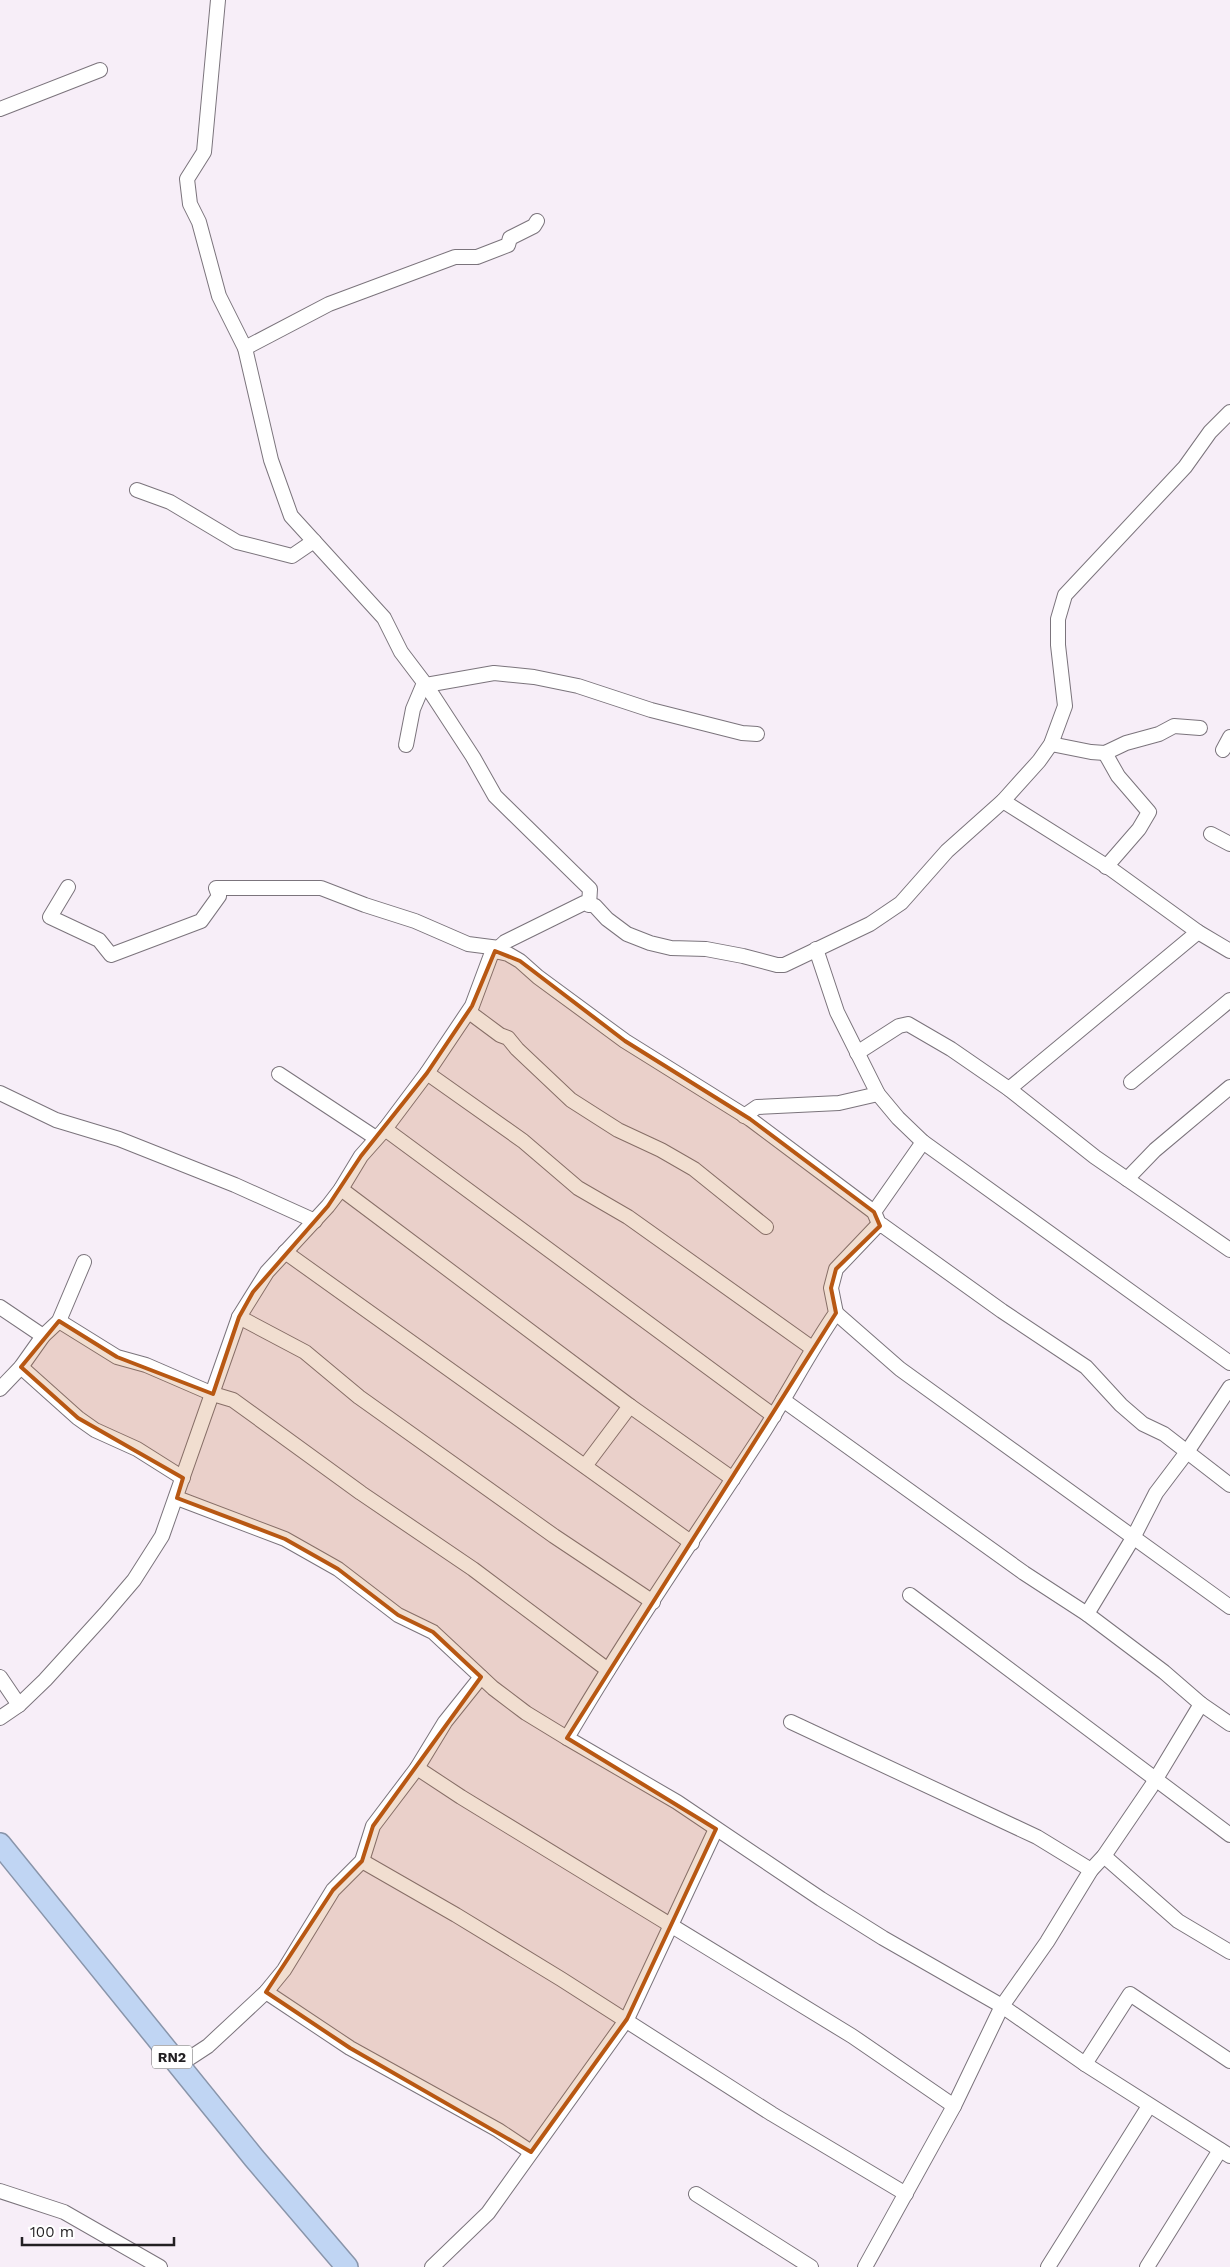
<svg xmlns="http://www.w3.org/2000/svg" width="1230" height="2267" font-family="'Work Sans',sans-serif">
<rect width="100%" height="100%" fill="#f7eef8"/>
<g fill="none" stroke-linecap="round" stroke-linejoin="round">
<defs>
<g id="minor">
<path d="M 218,0 L 204,152 L 187,179 L 190,204 L 199,222 L 219,296 L 245,348 L 271,460 L 291,516 L 384,618 L 401,652 L 426,685 L 473,757 L 495,796 L 590,889 L 589,905"/>
<path d="M 0,109 L 100,70"/>
<path d="M 245,348 L 329,304 L 455,257 L 477,257 L 508,245 L 510,238 L 534,226 L 537,221"/>
<path d="M 137,490 L 170,502 L 237,542 L 292,556 L 314,541"/>
<path d="M 426,685 L 494,673 L 534,677 L 578,686 L 651,710 L 742,733 L 757,734"/>
<path d="M 1051,744 L 1091,752 L 1105,753 L 1126,743 L 1159,734 L 1174,726 L 1200,728"/>
<path d="M 406,745 L 413,709 L 424,683"/>
<path d="M 1223,750 L 1230,737"/>
<path d="M 1105,753 L 1118,776 L 1149,812 L 1139,829 L 1106,867"/>
<path d="M 1003,801 L 1111,869 L 1198,932 L 1230,951"/>
<path d="M 1211,834 L 1230,844"/>
<path d="M 68,887 L 50,917 L 99,940 L 111,955 L 201,921 L 219,896 L 216,888 L 321,888 L 365,905 L 415,921 L 468,944 L 499,948"/>
<path d="M 816,949 L 837,1012 L 878,1094 L 898,1118 L 923,1142 L 1230,1363"/>
<path d="M 495,951 L 508,954 L 520,961 L 538,977 L 625,1041 L 750,1119 L 874,1212 L 880,1226"/>
<path d="M 469,1012 L 500,1035 L 508,1038 L 517,1049 L 571,1100 L 618,1130 L 661,1150 L 694,1169 L 766,1227"/>
<path d="M 857,1053 L 899,1026 L 908,1024 L 951,1049 L 1009,1089 L 1095,1157 L 1230,1250"/>
<path d="M 427,1073 L 523,1141 L 578,1188 L 628,1217 L 812,1348"/>
<path d="M 279,1074 L 376,1138"/>
<path d="M 1131,1082 L 1230,1000"/>
<path d="M 1009,1089 L 1198,932"/>
<path d="M 0,1093 L 56,1120 L 119,1139 L 235,1185 L 315,1221"/>
<path d="M 744,1116 L 757,1107 L 839,1103 L 878,1094"/>
<path d="M 385,1129 L 774,1416"/>
<path d="M 1127,1179 L 1155,1150 L 1230,1087"/>
<path d="M 341,1189 L 630,1406 L 733,1479"/>
<path d="M 874,1212 L 923,1142"/>
<path d="M 285,1252 L 692,1543"/>
<path d="M 0,1307 L 43,1336"/>
<path d="M 836,1313 L 900,1369 L 1230,1607"/>
<path d="M 239,1317 L 305,1352 L 359,1397 L 554,1536 L 653,1602"/>
<path d="M 59,1321 L 117,1357 L 146,1365 L 213,1394 L 233,1400 L 361,1493 L 473,1569 L 608,1670"/>
<path d="M 21,1367 L 78,1418 L 95,1430 L 137,1449 L 183,1478"/>
<path d="M 0,1389 L 21,1367 L 43,1336 L 59,1321 L 84,1262"/>
<path d="M 783,1400 L 1024,1573 L 1087,1614 L 1164,1672 L 1201,1704 L 1151,1787 L 1104,1856 L 1091,1870 L 1047,1942 L 1002,2006 L 954,2106 L 865,2267"/>
<path d="M 585,1466 L 630,1406"/>
<path d="M 1230,1485 L 1164,1434 L 1143,1424 L 1121,1405 L 1086,1367 L 1002,1311 L 882,1225 L 877,1226 L 836,1269 L 831,1288 L 836,1313 C 807,1355 785,1400 757,1442 C 693,1540 626,1637 567,1738 L 677,1802 L 821,1899 L 883,1938 L 1002,2006 L 1085,2064 L 1230,2156"/>
<path d="M 177,1498 L 285,1539 L 338,1569 L 398,1615 L 433,1632 L 493,1688 L 526,1713 L 567,1738"/>
<path d="M 910,1595 L 1230,1835"/>
<path d="M 1087,1614 L 1133,1538 L 1156,1493 L 1187,1452 L 1230,1387"/>
<path d="M 0,1677 L 19,1705"/>
<path d="M 1201,1704 L 1230,1724"/>
<path d="M 0,1718 L 19,1705 L 45,1680 L 105,1614 L 134,1580 L 162,1536 L 239,1317 L 267,1272 L 328,1206 L 341,1189 L 361,1156 L 385,1129 L 427,1073 L 472,1006 L 491,955 L 505,942 L 584,903 L 595,906 L 607,919 L 627,934 L 650,943 L 671,948 L 706,949 L 743,956 L 777,965 L 784,965 L 870,924 L 901,903 L 947,851 L 1003,801 L 1039,761 L 1051,744 L 1065,706 L 1058,645 L 1058,619 L 1065,595 L 1185,467 L 1210,432 L 1230,412"/>
<path d="M 791,1722 L 1037,1837 L 1091,1870"/>
<path d="M 417,1768 L 461,1797 L 852,2036 L 954,2106"/>
<path d="M 1104,1856 L 1178,1921 L 1230,1952"/>
<path d="M 362,1861 L 456,1915 L 561,1979 L 772,2114 L 906,2194"/>
<path d="M 266,1992 L 350,2048 L 498,2130 L 531,2152"/>
<path d="M 1085,2064 L 1130,1994 L 1230,2061"/>
<path d="M 179,2065 L 208,2046 L 266,1992 L 284,1970 L 333,1890 L 362,1861 L 373,1826 L 417,1768 L 445,1722 L 481,1677"/>
<path d="M 0,2191 L 64,2212 L 160,2267"/>
<path d="M 696,2194 L 811,2267"/>
<path d="M 432,2267 L 488,2213 L 627,2019 L 716,1829"/>
<path d="M 1048,2267 L 1149,2106"/>
<path d="M 1147,2267 L 1220,2150"/>
</g>
<path id="highway" d="M 0,1844 L 254,2158 L 347,2267"/>
</defs>
<!-- minor casing -->
<use href="#minor" stroke="#7b747c" stroke-width="16"/>
<!-- highway casing -->
<use href="#highway" stroke="#8995aa" stroke-width="24"/>
<!-- minor -->
<use href="#minor" stroke="#fff" stroke-width="14"/>
<!-- highway -->
<use href="#highway" stroke="#c0d5f3" stroke-width="21"/>
</g>
<!-- marked area -->
<path fill="#b85813" fill-opacity="0.2" stroke="#b85813" stroke-width="4" stroke-linejoin="round" d="M 495,951 L 520,961 L 625,1041 L 750,1119 L 874,1212 L 880,1226 L 836,1269 L 831,1288 L 836,1313 L 567,1738 L 716,1829 L 627,2019 L 531,2152 L 350,2048 L 266,1992 L 333,1890 L 362,1861 L 373,1826 L 481,1677 L 433,1632 L 398,1615 L 338,1569 L 285,1539 L 177,1498 L 183,1478 L 78,1418 L 21,1367 L 59,1321 L 117,1357 L 213,1394 L 239,1317 L 253,1292 L 328,1206 L 361,1156 L 427,1073 L 472,1006 Z"/>
<g text-anchor="middle" stroke-width="4" stroke-linejoin="round" paint-order="stroke">
<!-- shield labels -->
<rect fill="#fff" stroke="#646264" stroke-width="1" x="152" y="2045.5" width="40" height="23" rx="4"/>
<g font-size="14" font-weight="bold" fill="#221f22">
<text x="172" y="2062">RN2</text>
</g>
</g>
<!-- scale -->
<path d="M22 2237v8h152v-8" fill="none" stroke="#221f22" stroke-width="2.5"/>
<text x="30" y="2237" font-size="15" fill="#221f22" stroke="#ffffff" stroke-width="4" paint-order="stroke">100 m</text>
</svg>
